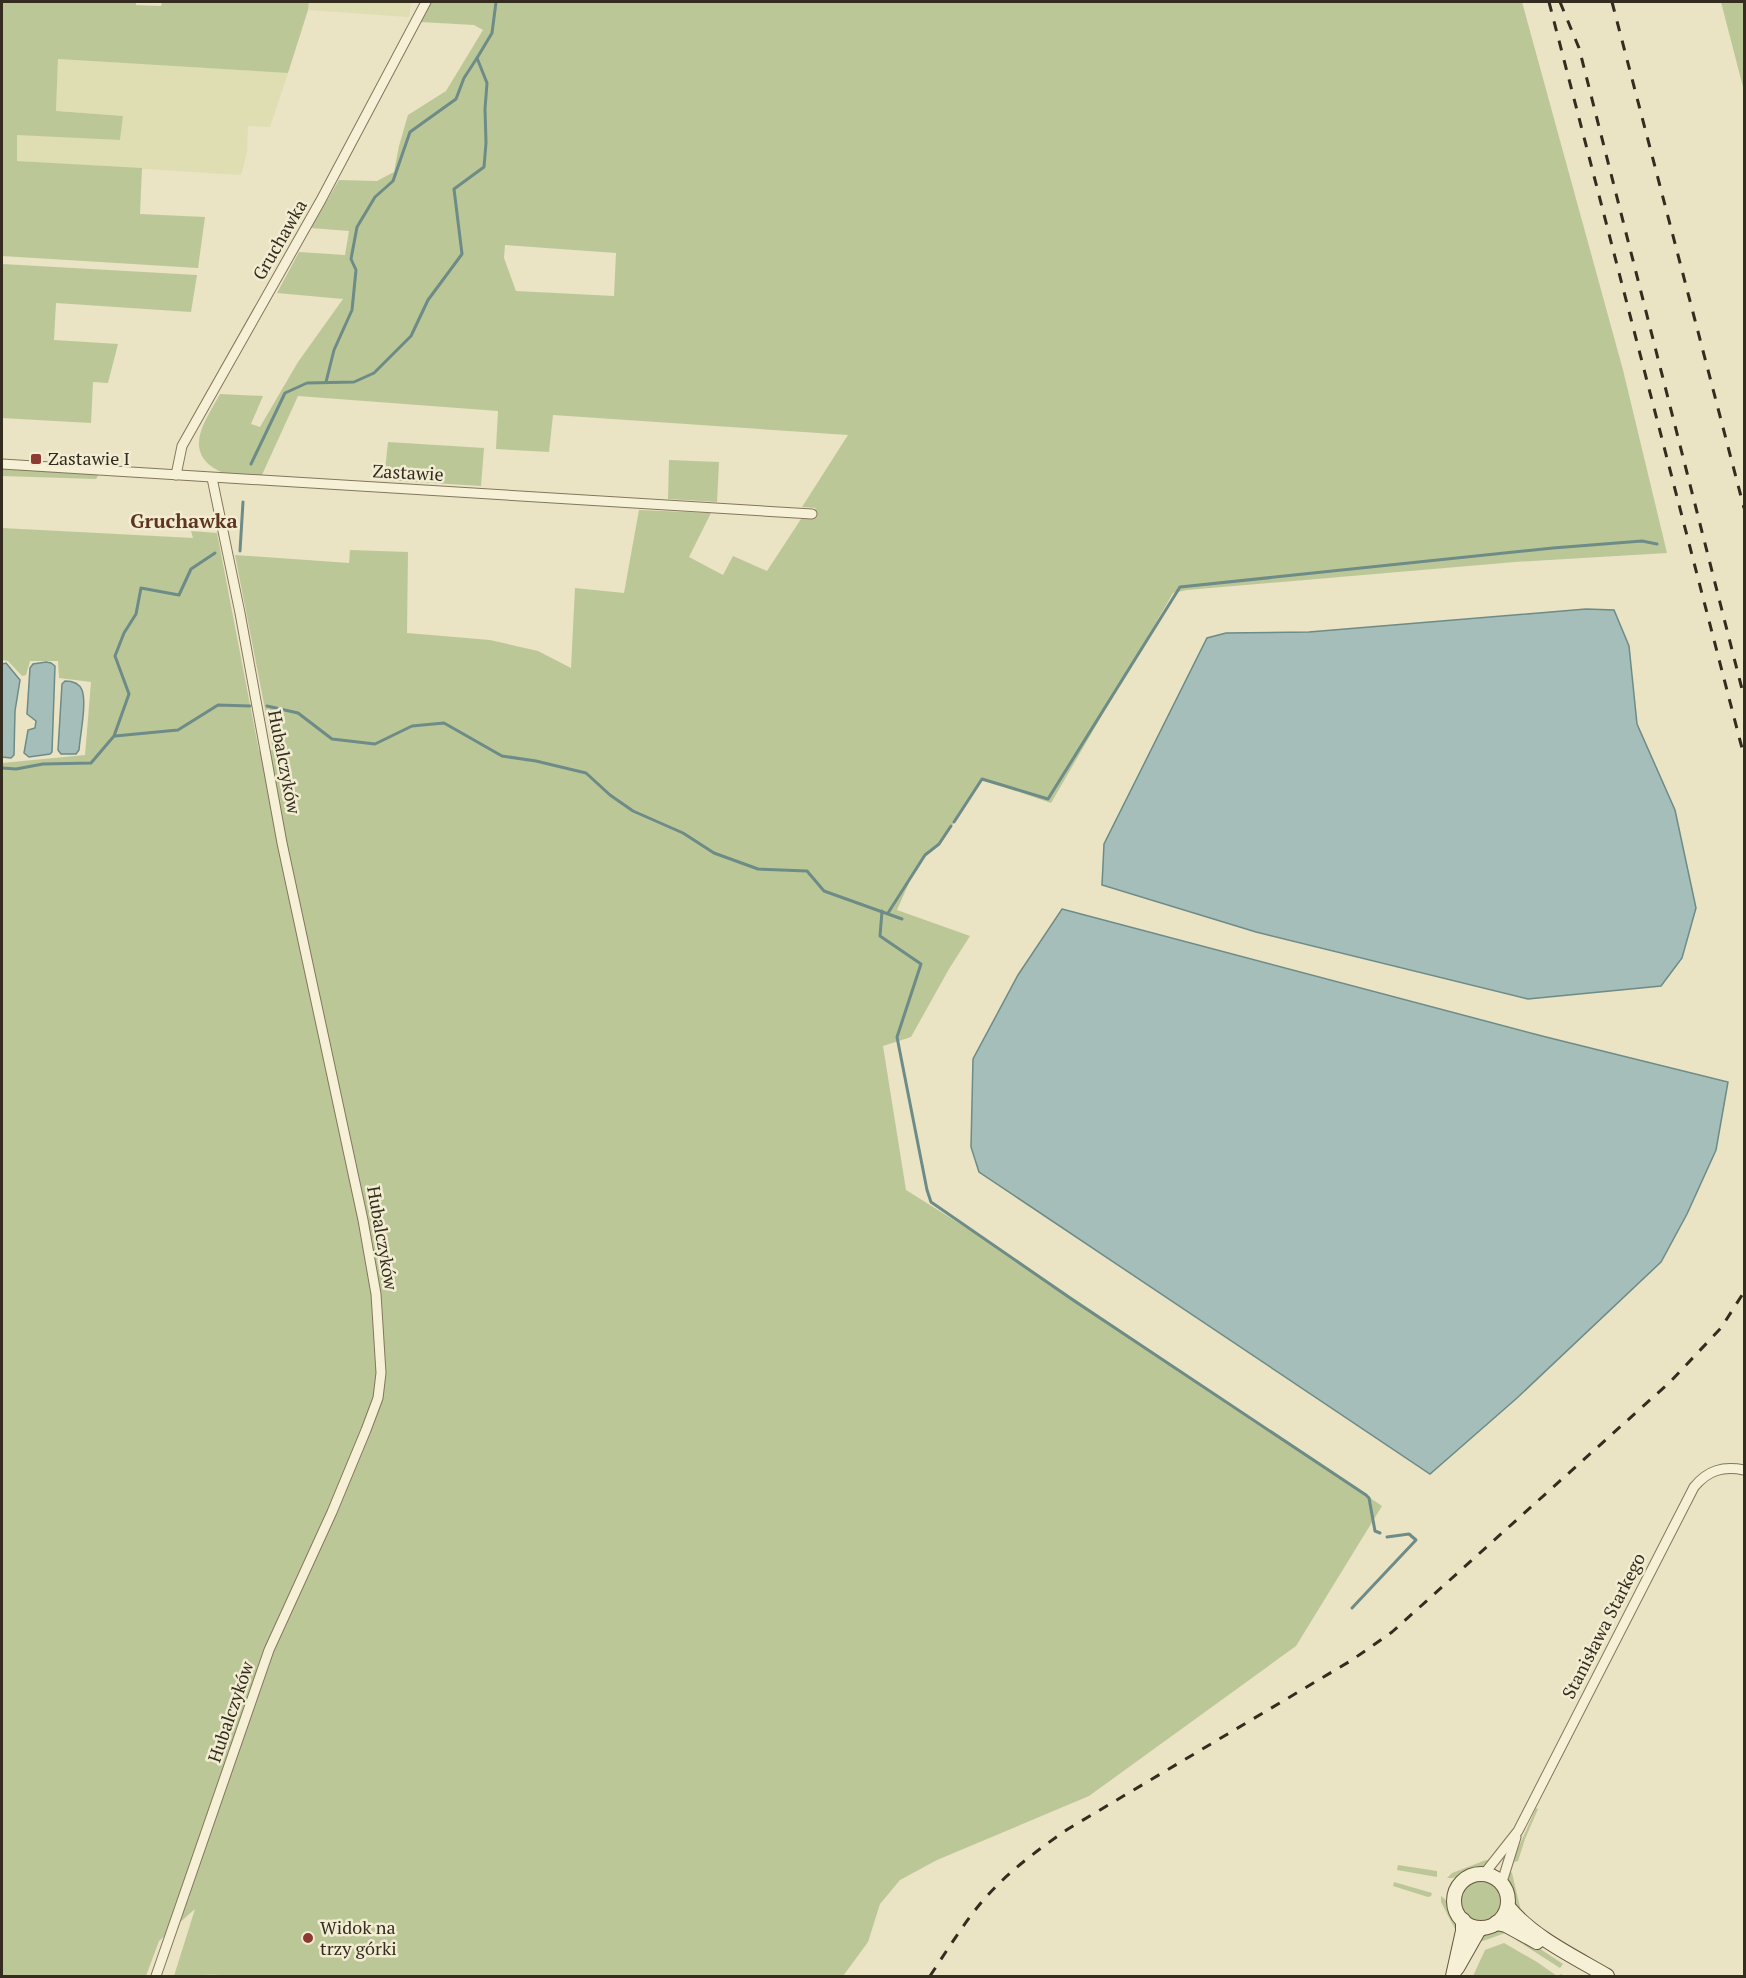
<svg xmlns="http://www.w3.org/2000/svg" width="1746" height="1978" font-family="'PT Serif',serif">
<rect width="100%" height="100%" fill="#eae3c4"/>
<!-- farmland -->
<g fill="#dfddb2">
<path d="M 309,2 L 411,2 L 409,17 L 308,10 Z"/>
<path d="M 58,59 L 288,73 L 270,127 L 248,126 L 247,153 L 241,175 L 17,161 L 17,134 L 120,140 L 123,116 L 56,111 Z"/>
</g>
<!-- green -->
<g fill="#bcc798" fill-rule="evenodd">
<path d="M 2,2 L 136,2 L 136,5 L 161,6 L 162,2 L 309,2 L 308,10 L 288,73 L 58,59 L 56,111 L 123,116 L 120,140 L 17,135 L 17,161 L 142,168 L 140,214 L 205,217 L 198,268 L 2,256 Z"/>
<path d="M 430,2 L 1522,2 L 1623,370 L 1667,553 L 1515,562 L 1187,590 L 1173,593 L 1051,803 L 981,779 L 945,837 L 929,850 L 916,867 L 897,910 L 970,936 L 949,969 L 911,1037 L 883,1046 L 906,1190 L 1005,1252 L 1382,1506 L 1296,1646 L 1089,1796 L 937,1860 L 900,1880 L 880,1904 L 868,1942 L 843,1976 L 228,1976 C 211,1973 192,1976 174,1976 L 195,1909 L 159,1941 L 146,1976 L 2,1976 L 2,763 L 85,755 L 91,682 L 59,678 L 58,661 L 30,661 L 26,675 L 22,676 L 8,661 L 2,660 L 2,528 L 193,538 L 191,531 L 217,533 L 259,751 L 273,750 L 235,555 L 349,563 L 350,550 L 408,552 L 407,633 L 490,640 L 538,651 L 571,668 L 575,588 L 624,593 L 639,510 L 711,513 L 689,557 L 723,575 L 733,556 L 767,571 L 801,519 L 812,514 L 816,508 L 802,507 L 848,435 L 553,415 L 549,452 L 496,449 L 498,411 L 298,396 L 261,477 C 250,476 227,476 219,471 C 181,451 206,420 220,394 L 263,396 L 251,424 L 260,427 L 298,362 L 343,299 L 277,293 L 299,252 L 345,255 L 349,231 L 311,228 L 339,180 L 377,181 L 394,172 L 399,146 L 408,115 L 446,91 L 483,30 L 474,25 L 420,22 ZM 505,245 L 616,253 L 614,296 L 516,291 L 504,258 Z"/>
<path d="M 1721,2 L 1744,2 L 1744,91 Z"/>
<path d="M 2,264 L 197,275 L 191,312 L 56,303 L 54,340 L 118,344 L 108,383 L 93,382 L 91,423 L 2,418 Z"/>
<path d="M 388,442 L 484,448 L 481,486 L 384,480 Z"/>
<path d="M 669,460 L 719,462 L 717,502 L 668,499 Z"/>
<path d="M 2,468 L 99,474 L 96,479 L 2,476 Z"/>
<path d="M 1536,1808 L 1538,1809 L 1525,1839 L 1518,1861 L 1515,1862 L 1513,1860 Z"/>
<path d="M 1486,1860 L 1492,1861 C 1483,1869 1460,1879 1447,1878 L 1452,1873 Z"/>
<path d="M 1398,1865 L 1437,1871 L 1437,1877 L 1397,1870 Z"/>
<path d="M 1509,1870 L 1512,1873 L 1521,1911 C 1510,1902 1507,1883 1509,1870 Z"/>
<circle cx="1482" cy="1900" r="22"/>
<path d="M 1394,1882 L 1432,1893 L 1431,1896 L 1428,1897 L 1393,1886 Z"/>
<path d="M 1441,1896 C 1453,1905 1457,1919 1457,1933 L 1441,1902 Z"/>
<path d="M 1495,1929 L 1508,1932 L 1483,1941 L 1476,1940 L 1486,1932 Z"/>
<path d="M 1519,1935 L 1563,1964 L 1560,1968 L 1516,1940 Z"/>
<path d="M 1504,1943 L 1537,1962 L 1557,1976 L 1561,1974 L 1565,1976 L 1473,1976 L 1485,1950 Z"/>
</g>
<!-- water -->
<g fill="#a5beb9" stroke="#6d8b87" stroke-width="1.5">
<path d="M 1586,609 L 1614,610 L 1629,646 L 1637,724 L 1675,810 L 1696,908 L 1682,958 L 1661,986 L 1528,999 L 1256,932 L 1102,885 L 1104,844 L 1207,638 L 1226,633 L 1309,632 Z"/>
<path d="M 46,662 L 51,663 L 55,666 L 52,752 L 50,754 L 29,757 L 24,753 L 28,730 L 35,728 L 36,721 L 27,714 L 30,668 L 33,664 Z"/>
<path d="M 6,663 L 20,680 L 15,711 L 14,755 L 11,758 L 2,757 L 2,664 Z"/>
<path d="M 65,681 C 71,681 79,683 82,690 C 87,703 80,735 79,750 L 76,754 L 61,754 L 58,750 L 62,684 Z"/>
<path d="M 1062,909 L 1546,1037 L 1728,1082 L 1716,1150 L 1687,1214 L 1661,1262 L 1517,1398 L 1430,1474 L 979,1172 L 971,1147 L 973,1059 L 1018,975 Z"/>
</g>
<g fill="none" stroke-linecap="round" stroke-linejoin="round">
<!-- stream -->
<g stroke="#6d8b87" stroke-width="3">
<path d="M 326,382 L 334,350 L 352,310 L 356,270 L 351,259 L 357,227 L 375,197 L 393,181 L 410,132 L 456,99 L 464,78 L 477,58"/>
<path d="M 251,464 L 285,393 L 307,383 L 354,382 L 374,373 L 411,336 L 428,300 L 462,254 L 454,189 L 484,167 L 486,143 L 485,109 L 487,83 L 477,58 L 492,33 L 496,2"/>
<path d="M 240,551 L 243,502"/>
<path d="M 267,706 L 298,713 L 332,739 L 375,744 L 412,726 L 444,723 L 502,756 L 536,761 L 586,773 L 610,795 L 633,811 L 683,833 L 714,853 L 758,869 L 807,871 L 824,891 L 902,919"/>
<path d="M 115,736 L 178,730 L 218,705 L 250,706"/>
<path d="M 2,768 L 16,769 L 43,764 L 91,763 L 114,736 L 129,694 L 115,656 L 124,633 L 136,614 L 141,588 L 179,595 L 191,569 L 215,553"/>
<path d="M 954,822 L 982,779 L 1048,799 L 1180,587 L 1553,548 L 1642,541 L 1657,544"/>
<path d="M 882,911 L 880,936 L 921,964 L 897,1037 L 927,1190 L 931,1202 L 1073,1300 L 1366,1495 L 1369,1498 L 1375,1531 L 1380,1533"/>
<path d="M 888,913 L 925,855 L 939,844 L 951,826"/>
<path d="M 1352,1608 L 1416,1540 L 1409,1534 L 1387,1537"/>
</g>
<defs>
<g id="street">
<path d="M 2,464 L 812,514"/>
<path d="M 176,475 L 182,446 L 321,200 L 426,2"/>
<path d="M 1484,1874 L 1518,1831 L 1694,1487 C 1708,1470 1723,1466 1744,1470"/>
<path d="M 1502,1882 L 1516,1837"/>
<path d="M 156,1976 L 269,1650 L 332,1512 L 366,1430 L 378,1398 L 381,1373 L 376,1294 L 363,1220 L 282,843 L 240,613 L 212,478"/>
</g>
<g id="secondary">
<circle cx="1481" cy="1901" r="27"/>
<path d="M 1508,1907 C 1534,1938 1573,1956 1607,1976"/>
<path d="M 1496,1923 L 1506,1925 L 1537,1942"/>
<path d="M 1457,1968 L 1478,1931 L 1482,1928"/>
<path d="M 1453,1976 L 1463,1931 L 1463,1920"/>
</g>
</defs>
<!-- street casing -->
<use href="#street" stroke="#83765c" stroke-width="11"/>
<!-- secondary casing -->
<use href="#secondary" stroke="#65573f" stroke-width="16"/>
<!-- street -->
<use href="#street" stroke="#f6f0d6" stroke-width="9"/>
<!-- secondary -->
<use href="#secondary" stroke="#f6f0d6" stroke-width="14"/>
<!-- rail -->
<g stroke="#342c1e" stroke-width="3" stroke-dasharray="10 10" stroke-linecap="butt">
<path d="M 1549,2 L 1744,756"/>
<path d="M 1560,2 L 1579,48 L 1744,697"/>
<path d="M 1612,2 L 1744,508"/>
<path d="M 930,1976 C 946,1952 962,1926 980,1904 C 1005,1874 1036,1851 1068,1829 L 1352,1660 L 1392,1632 L 1670,1382 L 1721,1328 L 1744,1292"/>
</g>
</g>
<!-- markers -->
<g fill="#8d3b31" stroke="#f2edd2" stroke-width="2">
<rect x="30" y="453" width="12" height="12" rx="3"/>
<circle cx="308" cy="1938" r="6"/>
</g>
<g text-anchor="middle" stroke-width="5" stroke-linejoin="round" paint-order="stroke">
<!-- street labels -->
<g font-size="18" fill="#342c1e" stroke="#f2edd2">
<text transform="translate(280 240) rotate(-60)" y="6">Gruchawka</text>
<text transform="translate(408 473) rotate(3)" y="6">Zastawie</text>
<text transform="translate(284 762) rotate(79)" y="6">Hubalczyków</text>
<text transform="translate(382 1238) rotate(80)" y="6">Hubalczyków</text>
<text transform="translate(1604 1626) rotate(-63)" y="6">Stanisława Starkego</text>
<text transform="translate(231 1712) rotate(-71)" y="6">Hubalczyków</text>
</g>
<!-- poi labels -->
<g font-size="18" fill="#342c1e" stroke="#f2edd2" text-anchor="start">
<text x="48" y="465">Zastawie I</text>
<text x="320" y="1934">Widok na<tspan x="320" dy="21">trzy górki</tspan></text>
</g>
<!-- neighbourhood labels -->
<g font-size="20" font-weight="bold" fill="#5d3521" stroke="#f2edd2">
<text x="184" y="528">Gruchawka</text>
</g>
</g>
<!-- border -->
<rect width="1746" height="1978" fill="none" stroke="#342c1e" stroke-width="6"/>
</svg>
